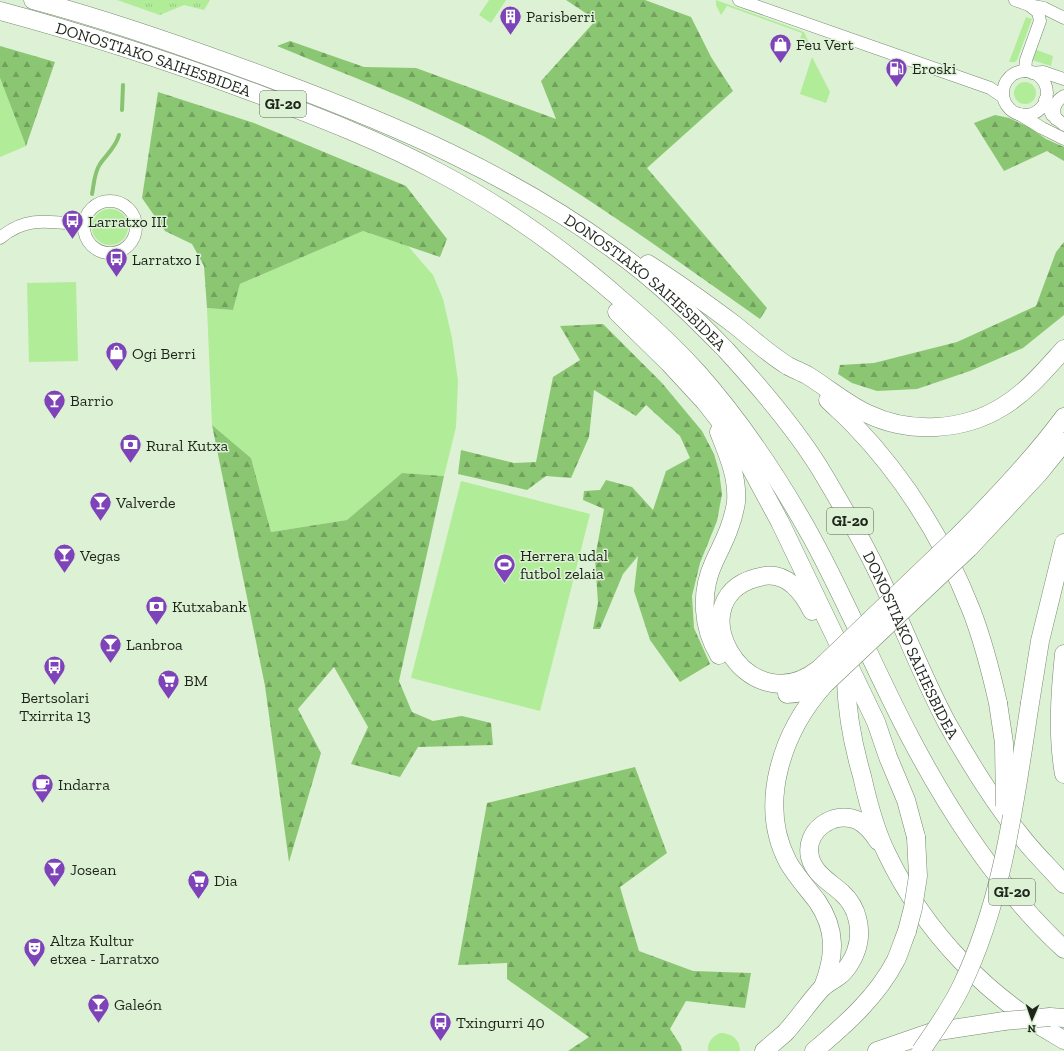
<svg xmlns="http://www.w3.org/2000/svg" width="1064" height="1051" font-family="'Zilla Slab',serif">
<defs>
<pattern id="forest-firs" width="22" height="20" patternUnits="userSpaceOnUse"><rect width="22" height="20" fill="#8bc772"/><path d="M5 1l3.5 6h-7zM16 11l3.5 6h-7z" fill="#71a15d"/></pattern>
<pattern id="park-tufts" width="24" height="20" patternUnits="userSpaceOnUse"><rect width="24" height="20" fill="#b1ec98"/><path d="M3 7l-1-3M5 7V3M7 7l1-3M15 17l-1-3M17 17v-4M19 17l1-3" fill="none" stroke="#98ca82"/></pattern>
</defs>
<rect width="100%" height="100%" fill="#ddf1d5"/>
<!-- grass -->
<g fill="#b1ec98">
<path d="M 489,0 L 506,0 L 491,23 L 479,15 Z"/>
<path d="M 716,0 L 804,32 L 810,45 L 799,42 L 802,33 L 727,6 L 721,15 L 716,5 Z"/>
<path d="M 1026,17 L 1032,19 L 1017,60 L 1015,62 L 1009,62 Z"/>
<path d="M 1034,49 L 1053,56 L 1051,66 L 1032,60 Z"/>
<path d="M 812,57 L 830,92 L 826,103 L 800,94 Z"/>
<path d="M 0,78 L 26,146 L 0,157 Z"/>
<circle cx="1025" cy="93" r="11"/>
<circle cx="110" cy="227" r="18"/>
<path d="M 363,231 L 408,246 L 433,275 L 443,299 L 452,338 L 458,381 L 456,427 L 444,476 L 402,473 L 347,520 L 271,532 L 251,458 L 212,425 L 207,308 L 233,310 L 240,284 Z"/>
<path d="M 76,282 L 78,361 L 29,362 L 27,283 Z"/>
<path d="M 461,481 L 590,514 L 540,711 L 411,678 Z"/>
<path d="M 720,1033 C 731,1033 740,1039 740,1051 L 708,1051 C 707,1042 712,1037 720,1033 Z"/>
</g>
<!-- forest -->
<g fill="url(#forest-firs)">
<path d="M 566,0 L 645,0 L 691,17 L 711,57 L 733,91 L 647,168 L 767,308 L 760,319 C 670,256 581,190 485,137 C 418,101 347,75 277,46 L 290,41 L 364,67 L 416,68 L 556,119 L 541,81 L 596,20 Z"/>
<path d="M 0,46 L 55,62 L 26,146 L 0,78 Z"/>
<path d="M 158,92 L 254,123 L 406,186 L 447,239 L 440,257 L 363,231 L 240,284 L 233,310 L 207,308 L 204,266 L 192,244 L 165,231 L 142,198 Z"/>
<path d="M 995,115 L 1009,118 L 1029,127 L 1046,139 L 1064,147 L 1064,161 L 1047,151 L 1004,171 L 974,123 Z"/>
<path d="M 1064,242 L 1064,315 L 1023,348 L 970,371 L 917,389 L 877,391 L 852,383 L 838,374 L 840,365 L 874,363 L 957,342 L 1036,306 L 1056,252 Z"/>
<path d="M 603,324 L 662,383 L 702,431 L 714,454 L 719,471 L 722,494 L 717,521 L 700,563 L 692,596 L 694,628 L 710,664 L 680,682 L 650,640 L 634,591 L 638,556 L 623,574 L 600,629 L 593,629 L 598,603 L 595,558 L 604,509 L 583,500 L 584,491 L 600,490 L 606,480 L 632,487 L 653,510 L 666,471 L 690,458 L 680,436 L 646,405 L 636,416 L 594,390 L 589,437 L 571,478 L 546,476 L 527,490 L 458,474 L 461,450 L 514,463 L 536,462 L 553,377 L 580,360 L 560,326 Z"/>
<path d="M 212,425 L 251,458 L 271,532 L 347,520 L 402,473 L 444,476 L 399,681 L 412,712 L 433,721 L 462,716 L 491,723 L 493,745 L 418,747 L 400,777 L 351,764 L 368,727 L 334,667 L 298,709 L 321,753 L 289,862 L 265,686 Z"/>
<path d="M 635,767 L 667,853 L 620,887 L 639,951 L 693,971 L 751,973 L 745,1008 L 686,1001 L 670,1029 L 681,1046 L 682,1051 L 568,1051 L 589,1037 L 507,979 L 507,963 L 458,965 L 487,803 Z"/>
</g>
<!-- park -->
<path fill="url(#park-tufts)" d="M 117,0 L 210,0 L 204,10 L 184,5 L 160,15 Z"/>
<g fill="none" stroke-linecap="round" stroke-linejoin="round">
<!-- stream -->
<g stroke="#88c36f" stroke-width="4">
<path d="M 122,110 L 123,85"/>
<path d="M 92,194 C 94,184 94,173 100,164 C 107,154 116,147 119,135"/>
</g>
<defs>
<g id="minor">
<path d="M 739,0 L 990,88 L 1003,97"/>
<path d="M 1015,0 L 1029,5 L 1044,8 L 1064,18"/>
<path d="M 1025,71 L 1026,60 L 1040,21 L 1038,12 L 1029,5"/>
<circle cx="1025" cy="93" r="22"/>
<path d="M 1032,73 L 1043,72 L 1064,79"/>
<path d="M 1045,100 L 1052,115 L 1064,125"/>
<path d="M 1019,114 L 1042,128 L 1064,139"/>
<path d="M 1056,119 C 1052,109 1055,101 1064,96"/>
<circle cx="110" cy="227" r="26"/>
<path d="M 0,238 C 27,215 51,222 84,225"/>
</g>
<g id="highway">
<path id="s1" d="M 33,0 C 116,22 197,51 277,81 C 395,125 512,175 614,250 C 655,279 691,314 726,350 C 758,385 794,427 819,467 C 840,502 861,537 878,573 C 902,623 921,674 947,723 C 969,762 993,801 1021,836 C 1034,853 1050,868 1064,884"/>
<path id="s2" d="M 0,11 C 86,34 171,62 255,93 C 318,117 381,141 440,173 C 510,210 575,258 634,311 C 656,330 678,351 698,373 C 742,423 780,480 812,538 C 848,604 876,673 911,739 C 951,815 1000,890 1064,949"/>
<path d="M 648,264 C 678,283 707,304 735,325 C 751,338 770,355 788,366 C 794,369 801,372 807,375 C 828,388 846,404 868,414 C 910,434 963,431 1002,407 C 1027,392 1045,370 1064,349"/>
<path d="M 617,312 L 669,363 L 705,402 L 726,429 L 747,461 L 780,522 L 876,722 L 888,757 L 906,800 L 916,837"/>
<path d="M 828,400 C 836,408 846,416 854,425 C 905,478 945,543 972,612 C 983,641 991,672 998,703"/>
<path d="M 959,535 C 996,498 1033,459 1064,417"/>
<path d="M 969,548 L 1039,473 L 1064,442"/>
<path d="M 812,611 C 803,593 787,572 764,576 C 672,592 744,728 819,669"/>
<path d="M 1064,654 C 1060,693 1057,735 1064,774"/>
<path d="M 719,655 C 702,627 700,592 714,562 C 723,543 733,524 736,502 C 738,477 728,455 719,432"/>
<path d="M 846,681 C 847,713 853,745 862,776 C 868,803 875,830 887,854 C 925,933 988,998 1064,1040"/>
<path d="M 787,694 C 801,694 814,689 826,683"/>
<path d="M 1030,703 L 1040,641 L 1064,543"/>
<path d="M 823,987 C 835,956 837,930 817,901 C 807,888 796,876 788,862 C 757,803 783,731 824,685"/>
<path d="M 1050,1017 L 1064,1018"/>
<path d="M 764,1051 C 771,1045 778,1039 785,1033 C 798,1019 809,1002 822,988 C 827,983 834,980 839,976 C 846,971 853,960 856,951 C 863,931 858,907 842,893 C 830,882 814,874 810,857 C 804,831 833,810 857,820 C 865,824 873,833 878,841"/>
<path d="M 814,1051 C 845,1025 877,997 896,960 C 900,951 903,941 907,931"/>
<path d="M 877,1051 L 932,1032 L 1004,1021"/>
</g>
</defs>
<!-- minor casing -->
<use href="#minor" stroke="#778a70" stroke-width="13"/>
<!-- highway casing -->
<use href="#highway" stroke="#778a70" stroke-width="19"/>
<!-- minor -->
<use href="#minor" stroke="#fff" stroke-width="12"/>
<!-- highway -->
<use href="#highway" stroke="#fff" stroke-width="18"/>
<defs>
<g id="highway-bridge">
<path d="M 819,669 L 959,535"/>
<path d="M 826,683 L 969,548"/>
<path d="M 998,703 L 1004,743 L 1005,806"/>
<path d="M 907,931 L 913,908 L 918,876 L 916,837"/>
<path d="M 1004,1021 L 1050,1017"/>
<path d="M 921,1051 C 935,1030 950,1010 961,987 C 1004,898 1015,799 1030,703"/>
</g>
</defs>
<!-- highway-bridge casing -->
<use href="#highway-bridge" stroke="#778a70" stroke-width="19" stroke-linecap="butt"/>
<!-- highway-bridge -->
<use href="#highway-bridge" stroke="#fff" stroke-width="18"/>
</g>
<!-- icons -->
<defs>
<symbol id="building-pin" viewBox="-11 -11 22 30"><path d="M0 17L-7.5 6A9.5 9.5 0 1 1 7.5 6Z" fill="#7e43b9" stroke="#ddf1d5"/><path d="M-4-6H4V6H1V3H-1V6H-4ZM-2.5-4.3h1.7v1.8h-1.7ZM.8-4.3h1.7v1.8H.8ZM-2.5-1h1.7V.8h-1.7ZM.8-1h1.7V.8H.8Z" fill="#fff"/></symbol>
<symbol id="shop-pin" viewBox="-11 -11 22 30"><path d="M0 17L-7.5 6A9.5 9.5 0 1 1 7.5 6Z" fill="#7e43b9" stroke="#ddf1d5"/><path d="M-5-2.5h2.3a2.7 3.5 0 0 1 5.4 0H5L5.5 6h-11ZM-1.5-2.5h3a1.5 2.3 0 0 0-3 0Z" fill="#fff"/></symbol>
<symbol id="fuel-pin" viewBox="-11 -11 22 30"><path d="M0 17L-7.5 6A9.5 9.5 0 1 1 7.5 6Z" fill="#7e43b9" stroke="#ddf1d5"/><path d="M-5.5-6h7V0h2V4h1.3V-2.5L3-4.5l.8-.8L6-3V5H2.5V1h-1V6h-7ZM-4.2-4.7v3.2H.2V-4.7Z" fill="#fff"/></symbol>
<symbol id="bus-pin" viewBox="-11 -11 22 30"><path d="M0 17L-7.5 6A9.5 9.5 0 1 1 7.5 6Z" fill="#7e43b9" stroke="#ddf1d5"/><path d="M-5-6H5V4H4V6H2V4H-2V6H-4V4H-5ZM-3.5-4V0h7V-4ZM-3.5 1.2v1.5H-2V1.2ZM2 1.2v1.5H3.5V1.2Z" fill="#fff"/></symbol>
<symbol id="bar-pin" viewBox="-11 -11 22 30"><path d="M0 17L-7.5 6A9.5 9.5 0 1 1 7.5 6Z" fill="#7e43b9" stroke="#ddf1d5"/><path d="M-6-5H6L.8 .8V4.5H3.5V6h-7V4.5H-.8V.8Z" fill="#fff"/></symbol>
<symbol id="bank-pin" viewBox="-11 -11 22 30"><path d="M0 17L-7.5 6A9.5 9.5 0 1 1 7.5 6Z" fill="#7e43b9" stroke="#ddf1d5"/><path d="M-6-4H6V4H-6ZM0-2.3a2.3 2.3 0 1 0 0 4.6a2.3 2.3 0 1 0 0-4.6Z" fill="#fff"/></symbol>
<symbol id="stadium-pin" viewBox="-11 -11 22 30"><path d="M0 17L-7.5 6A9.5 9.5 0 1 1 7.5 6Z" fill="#7e43b9" stroke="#ddf1d5"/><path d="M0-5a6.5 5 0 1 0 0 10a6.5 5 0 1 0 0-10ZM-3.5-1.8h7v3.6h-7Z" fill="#fff"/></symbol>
<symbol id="supermarket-pin" viewBox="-11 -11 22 30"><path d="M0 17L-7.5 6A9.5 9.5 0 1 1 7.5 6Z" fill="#7e43b9" stroke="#ddf1d5"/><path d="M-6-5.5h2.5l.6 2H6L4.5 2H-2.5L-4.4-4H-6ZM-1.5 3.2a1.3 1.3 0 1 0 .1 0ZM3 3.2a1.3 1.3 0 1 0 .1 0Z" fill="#fff"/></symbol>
<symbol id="cafe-pin" viewBox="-11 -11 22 30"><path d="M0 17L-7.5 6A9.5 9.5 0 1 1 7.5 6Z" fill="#7e43b9" stroke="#ddf1d5"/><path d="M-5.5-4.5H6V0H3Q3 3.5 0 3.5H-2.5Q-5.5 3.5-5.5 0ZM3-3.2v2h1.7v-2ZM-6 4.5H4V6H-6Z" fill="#fff"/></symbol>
<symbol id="theatre-pin" viewBox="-11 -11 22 30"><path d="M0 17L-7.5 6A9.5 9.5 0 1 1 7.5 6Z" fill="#7e43b9" stroke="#ddf1d5"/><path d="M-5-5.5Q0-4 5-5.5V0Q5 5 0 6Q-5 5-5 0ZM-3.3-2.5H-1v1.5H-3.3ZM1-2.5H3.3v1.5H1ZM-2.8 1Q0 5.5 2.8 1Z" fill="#fff"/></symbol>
</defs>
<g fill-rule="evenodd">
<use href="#building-pin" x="498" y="4" width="25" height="34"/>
<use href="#shop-pin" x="768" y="32" width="25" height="34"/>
<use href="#fuel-pin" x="884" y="56" width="25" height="34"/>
<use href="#bus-pin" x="60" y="208" width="25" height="34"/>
<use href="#bus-pin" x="104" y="246" width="25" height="34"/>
<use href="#shop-pin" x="104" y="340" width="25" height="34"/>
<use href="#bar-pin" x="42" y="388" width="25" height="34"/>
<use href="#bank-pin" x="118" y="432" width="25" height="34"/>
<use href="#bar-pin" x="88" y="490" width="25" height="34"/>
<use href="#bar-pin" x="52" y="542" width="25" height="34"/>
<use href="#stadium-pin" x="492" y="552" width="25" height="34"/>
<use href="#bank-pin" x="144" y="594" width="25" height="34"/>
<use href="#bar-pin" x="98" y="632" width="25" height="34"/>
<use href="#bus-pin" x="42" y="654" width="25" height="34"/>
<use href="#supermarket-pin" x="156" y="668" width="25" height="34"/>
<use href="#cafe-pin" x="30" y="772" width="25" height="34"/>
<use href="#bar-pin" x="42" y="856" width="25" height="34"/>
<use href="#supermarket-pin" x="186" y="868" width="25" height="34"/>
<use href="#theatre-pin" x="22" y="936" width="25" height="34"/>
<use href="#bar-pin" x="86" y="992" width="25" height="34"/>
<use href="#bus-pin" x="428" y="1010" width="25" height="34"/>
</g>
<g text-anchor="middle" stroke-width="3" stroke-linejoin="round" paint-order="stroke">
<!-- shield labels -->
<g fill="#ddf1d5" stroke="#576354" stroke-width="1">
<rect x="260" y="91" width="46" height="26" rx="3"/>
<rect x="827" y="508" width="46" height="26" rx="3"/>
<rect x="989" y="879" width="46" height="26" rx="3"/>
</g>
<g font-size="15" font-weight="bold" fill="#1e261c">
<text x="283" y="109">GI-20</text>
<text x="850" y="526">GI-20</text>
<text x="1012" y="897">GI-20</text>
</g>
<!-- poi labels -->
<g font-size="16" fill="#1e261c" stroke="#ddf1d5" text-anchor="start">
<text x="526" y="22">Parisberri</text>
<text x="796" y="50">Feu Vert</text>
<text x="912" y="74">Eroski</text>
<text x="88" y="227">Larratxo III</text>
<text x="132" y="265">Larratxo I</text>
<text x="132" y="359">Ogi Berri</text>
<text x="70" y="406">Barrio</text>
<text x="146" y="451">Rural Kutxa</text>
<text x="116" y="508">Valverde</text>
<text x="80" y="561">Vegas</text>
<text x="520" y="561">Herrera udal<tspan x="520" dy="18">futbol zelaia</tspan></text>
<text x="172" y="612">Kutxabank</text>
<text x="126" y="650">Lanbroa</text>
<text x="184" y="686">BM</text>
<text x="55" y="703" text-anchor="middle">Bertsolari<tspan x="55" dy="18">Txirrita 13</tspan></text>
<text x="58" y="790">Indarra</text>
<text x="70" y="875">Josean</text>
<text x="214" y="886">Dia</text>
<text x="50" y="946">Altza Kultur<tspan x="50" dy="18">etxea - Larratxo</tspan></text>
<text x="114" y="1010">Galeón</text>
<text x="456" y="1028">Txingurri 40</text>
</g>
<!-- street labels -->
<g font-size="16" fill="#1e261c" stroke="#ddf1d5">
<text dy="6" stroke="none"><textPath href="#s2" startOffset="161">DONOSTIAKO SAIHESBIDEA</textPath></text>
<text dy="6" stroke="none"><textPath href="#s1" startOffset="680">DONOSTIAKO SAIHESBIDEA</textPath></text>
<text dy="6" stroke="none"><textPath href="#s1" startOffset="1136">DONOSTIAKO SAIHESBIDEA</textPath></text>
</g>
</g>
<!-- north arrow -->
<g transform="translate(1032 1019) rotate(182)" stroke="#ddf1d5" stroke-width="3" paint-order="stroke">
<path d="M0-3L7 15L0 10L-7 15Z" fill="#1e261c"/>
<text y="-6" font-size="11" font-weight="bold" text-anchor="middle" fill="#1e261c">N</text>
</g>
</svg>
